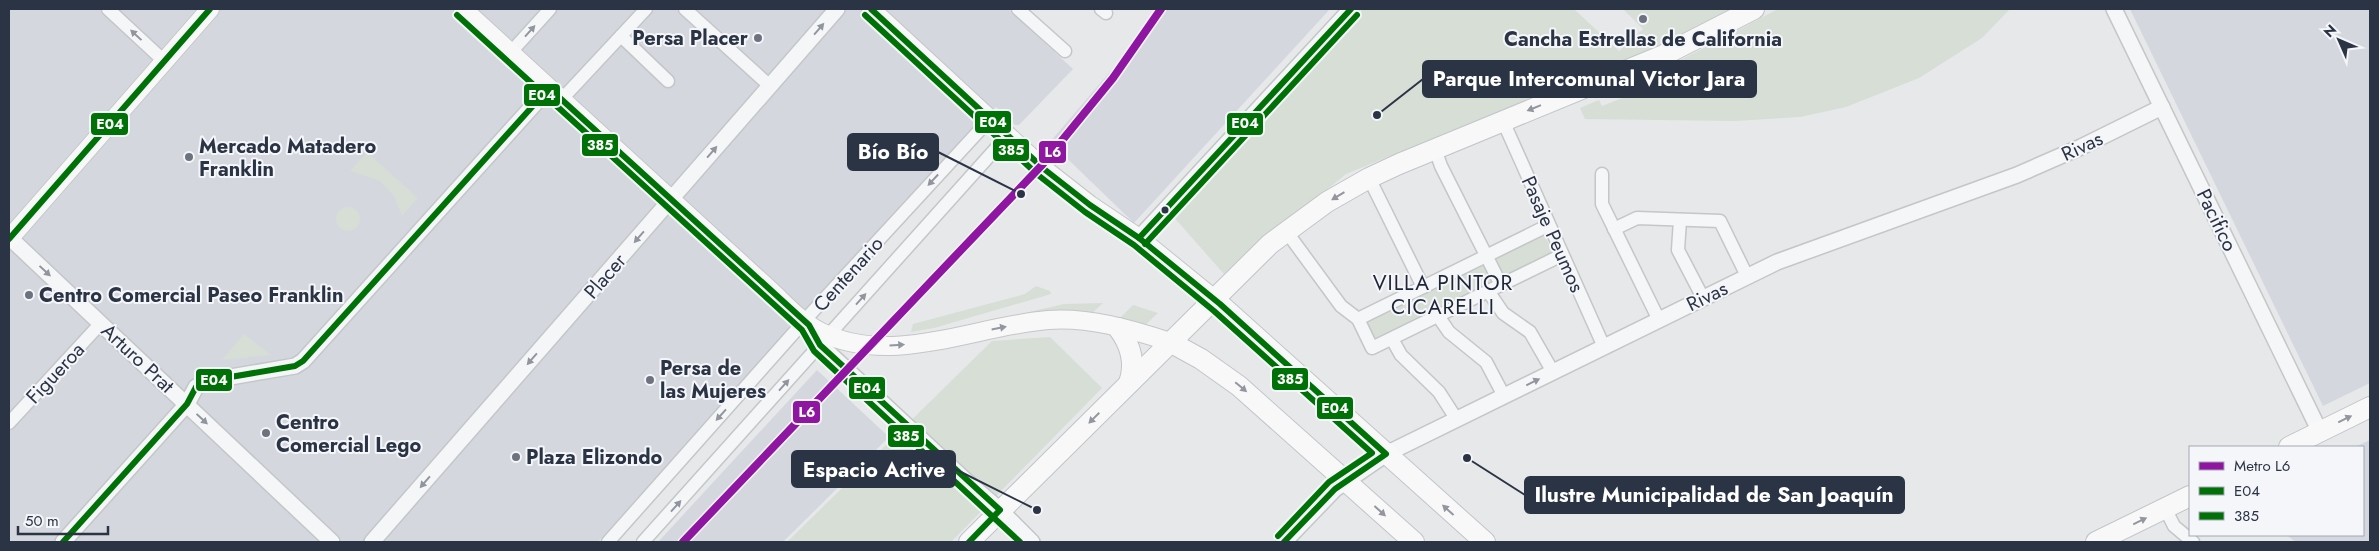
<svg xmlns="http://www.w3.org/2000/svg" width="2379" height="551" font-family="Jost,sans-serif">
<rect width="100%" height="100%" fill="#e6e8ea"/>
<!-- built -->
<g fill="#d4d7dd">
<path d="M 9,9 L 1008,9 L 1073,69 L 1019,125 L 1015,125 L 996,107 L 598,542 L 9,542 Z"/>
<path d="M 1164,9 L 1330,9 L 1134,223 L 1050,142 Z"/>
<path d="M 2130,9 L 2370,9 L 2370,383 L 2323,406 Z"/>
<path d="M 817,370 L 889,437 L 783,542 L 658,542 Z"/>
<path d="M 2370,440 L 2370,542 L 2297,542 L 2293,540 L 2287,535 L 2363,535 L 2363,447 L 2355,447 Z"/>
</g>
<!-- green -->
<g fill="#d6ded6">
<path d="M 1363,9 L 1574,9 L 1619,51 L 1643,29 L 1623,9 L 1730,9 L 1676,39 L 1346,174 L 1224,274 L 1171,214 Z"/>
<path d="M 1778,9 L 2010,9 L 1982,38 L 1919,78 L 1846,107 L 1800,117 L 1735,121 L 1585,119 L 1580,108 L 1599,100 L 1602,106 L 1635,93 L 1632,84 L 1714,43 Z"/>
<path d="M 367,152 L 418,198 L 402,216 L 394,196 L 380,181 L 350,171 Z"/>
<circle cx="348" cy="219" r="12"/>
<path d="M 1543,232 L 1555,257 L 1373,345 L 1361,320 Z"/>
<path d="M 1036,286 L 1050,291 L 1051,294 L 934,328 L 911,332 L 913,324 L 1025,294 Z"/>
<path d="M 1103,303 L 1089,316 L 1008,321 L 1012,316 L 1064,304 Z"/>
<path d="M 1133,305 L 1158,313 L 1143,327 L 1119,319 Z"/>
<path d="M 244,334 L 271,355 L 222,360 Z"/>
<path d="M 1050,337 L 1102,388 L 951,542 L 787,542 L 992,341 Z"/>
</g>
<g fill="none" stroke-linecap="round" stroke-linejoin="round">
<defs>
<g id="minor">
<path d="M 108,9 L 164,61"/>
<path d="M 685,9 L 770,86"/>
<path d="M 1018,9 L 1065,51"/>
<path d="M 1101,9 L 1106,13"/>
<path d="M 621,36 L 668,81"/>
<path d="M 511,52 L 550,9"/>
<path d="M 562,99 L 646,9"/>
<path d="M 1503,121 L 1604,347"/>
<path d="M 1435,149 L 1441,166 L 1501,285"/>
<path d="M 1602,174 L 1602,204 L 1659,320"/>
<path d="M 1369,178 L 1423,287"/>
<path d="M 1680,220 L 1678,250 L 1703,298"/>
<path d="M 1614,229 L 1637,218 L 1720,221 L 1747,276"/>
<path d="M 1286,231 L 1341,306 L 1358,319 L 1372,348 L 1562,255"/>
<path d="M 1488,291 L 1503,313 L 1530,332 L 1553,372"/>
<path d="M 1438,316 L 1449,332 L 1486,362 L 1504,396"/>
<path d="M 1358,319 L 1549,225"/>
<path d="M 1392,339 L 1401,355 L 1439,392 L 1457,420"/>
<path d="M 9,423 L 101,323"/>
<path d="M 2165,508 L 2174,526 L 2193,542"/>
<path d="M 608,542 L 815,309 L 990,119"/>
<path d="M 643,542 L 1008,135"/>
</g>
<g id="tertiary">
<path d="M 2114,9 L 2320,432"/>
<path d="M 9,237 L 332,542"/>
<path d="M 1139,238 L 1351,9"/>
<path d="M 809,325 L 820,345 L 832,356 L 965,480 L 1000,510 L 1032,542"/>
<path d="M 63,542 L 187,404 L 196,387 L 207,381 L 295,366 L 303,361 L 549,88"/>
<path d="M 372,542 L 837,9"/>
<path d="M 1284,542 L 1335,489 L 1386,454 L 1777,262 L 2017,175 L 2081,147 L 2162,107"/>
</g>
<g id="secondary">
<path d="M 463,9 L 771,291 C 786,305 802,323 821,332 C 892,367 974,326 1048,320 C 1089,317 1131,329 1170,342"/>
<path d="M 871,9 L 1044,169 L 1090,205 L 1139,238 L 1214,299"/>
<path d="M 9,239 L 210,9"/>
</g>
<g id="primary">
<path d="M 1214,299 L 1485,542"/>
<path d="M 1118,328 C 1131,345 1136,363 1129,383"/>
<path d="M 1170,342 L 1201,359 L 1239,386 L 1414,542"/>
<path d="M 2289,447 L 2370,407"/>
<path d="M 969,542 L 1270,244 L 1327,202 L 1369,178 L 1399,164 L 1664,55 L 1754,9"/>
<path d="M 2096,542 L 2190,496"/>
</g>
</defs>
<!-- minor casing -->
<use href="#minor" stroke="#c4c6c8" stroke-width="15"/>
<!-- tertiary casing -->
<use href="#tertiary" stroke="#c4c6c8" stroke-width="18"/>
<!-- secondary casing -->
<use href="#secondary" stroke="#c4c6c8" stroke-width="20"/>
<!-- primary casing -->
<use href="#primary" stroke="#c2c5c8" stroke-width="22"/>
<!-- minor -->
<use href="#minor" stroke="#f5f6f7" stroke-width="12"/>
<!-- tertiary -->
<use href="#tertiary" stroke="#f5f6f7" stroke-width="15"/>
<!-- secondary -->
<use href="#secondary" stroke="#f8f8f8" stroke-width="18"/>
<!-- primary -->
<use href="#primary" stroke="#f8f8f8" stroke-width="20"/>
<defs>
<g id="bus-1">
<path d="M 871,9 L 1044,169 L 1090,205 L 1139,238 L 1220,304 L 1386,454 L 1335,489 L 1284,542"/>
<path d="M 1139,238 L 1351,9"/>
<path d="M 9,239 L 210,9"/>
<path d="M 63,542 L 187,404 L 196,387 L 207,381 L 295,366 L 303,361 L 549,88 L 809,325 L 820,345 L 1000,510 L 969,542"/>
</g>
<g id="bus-2">
<path d="M 457,15 L 802,330 L 814,351 L 1020,542"/>
<path d="M 865,15 L 1038,175 L 1085,212 L 1134,245 L 1214,311 L 1372,453 L 1329,482 L 1278,536"/>
<path d="M 1145,244 L 1357,15"/>
</g>
</defs>
<!-- bus-1 casing -->
<use href="#bus-1" stroke="#f4f6f9" stroke-width="10"/>
<!-- bus-2 casing -->
<use href="#bus-2" stroke="#f4f6f9" stroke-width="10"/>
<!-- bus-1 -->
<use href="#bus-1" stroke="#007106" stroke-width="6"/>
<!-- bus-2 -->
<use href="#bus-2" stroke="#007106" stroke-width="6"/>
<defs>
<path id="metro-1" d="M 683,542 L 1042,165 L 1113,78 L 1161,9"/>
</defs>
<!-- metro-1 casing -->
<use href="#metro-1" stroke="#f4f6f9" stroke-width="11"/>
<!-- metro-1 -->
<use href="#metro-1" stroke="#8e16a1" stroke-width="8"/>
</g>
<!-- one-way arrows -->
<defs><path id="oneway-solid" d="M-6-.8H1V-3.2L6.5 0L1 3.2V.8H-6Z" transform="scale(1.25)"/></defs>
<g fill="#90959e">
<use href="#oneway-solid" transform="translate(819 29) rotate(-49)"/>
<use href="#oneway-solid" transform="translate(530 31) rotate(-48)"/>
<use href="#oneway-solid" transform="translate(136 35) rotate(-137)"/>
<use href="#oneway-solid" transform="translate(712 152) rotate(-49)"/>
<use href="#oneway-solid" transform="translate(933 180) rotate(133)"/>
<use href="#oneway-solid" transform="translate(639 237) rotate(131)"/>
<use href="#oneway-solid" transform="translate(45 271) rotate(43)"/>
<use href="#oneway-solid" transform="translate(861 299) rotate(-48)"/>
<use href="#oneway-solid" transform="translate(532 359) rotate(131)"/>
<use href="#oneway-solid" transform="translate(1533 382) rotate(-26)"/>
<use href="#oneway-solid" transform="translate(784 385) rotate(-48)"/>
<use href="#oneway-solid" transform="translate(721 415) rotate(132)"/>
<use href="#oneway-solid" transform="translate(202 419) rotate(43)"/>
<use href="#oneway-solid" transform="translate(425 482) rotate(131)"/>
<use href="#oneway-solid" transform="translate(676 506) rotate(-48)"/>
</g>
<g fill="#92969e">
<use href="#oneway-solid" transform="translate(1534 108) rotate(158)"/>
<use href="#oneway-solid" transform="translate(1338 196) rotate(149)"/>
<use href="#oneway-solid" transform="translate(999 328) rotate(-11)"/>
<use href="#oneway-solid" transform="translate(897 345) rotate(-3)"/>
<use href="#oneway-solid" transform="translate(1241 387) rotate(40)"/>
<use href="#oneway-solid" transform="translate(1094 418) rotate(135)"/>
<use href="#oneway-solid" transform="translate(2345 419) rotate(-26)"/>
<use href="#oneway-solid" transform="translate(1448 510) rotate(-138)"/>
<use href="#oneway-solid" transform="translate(1380 511) rotate(42)"/>
<use href="#oneway-solid" transform="translate(2140 521) rotate(-26)"/>
</g>
<!-- markers -->
<g fill="#6c737f" stroke="#f4f6f9" stroke-width="2">
<circle cx="1643" cy="19" r="5"/>
<circle cx="758" cy="38" r="5"/>
<circle cx="189" cy="157" r="5"/>
<circle cx="29" cy="295" r="5"/>
<circle cx="650" cy="380" r="5"/>
<circle cx="266" cy="433" r="5"/>
<circle cx="516" cy="457" r="5"/>
</g>
<circle fill="#2b3445" stroke="#f4f6f9" stroke-width="2" cx="1165" cy="210" r="4.5"/>
<g text-anchor="middle" stroke-width="4" stroke-linejoin="round" paint-order="stroke">
<!-- poi labels -->
<g font-size="20" font-weight="bold" fill="#2b3445" stroke="#f4f6f9" text-anchor="start">
<text x="748" y="45" text-anchor="end">Persa Placer</text>
<text x="1643" y="46" text-anchor="middle">Cancha Estrellas de California</text>
<text x="199" y="153">Mercado Matadero<tspan x="199" dy="23">Franklin</tspan></text>
<text x="39" y="302">Centro Comercial Paseo Franklin</text>
<text x="660" y="375">Persa de<tspan x="660" dy="23">las Mujeres</tspan></text>
<text x="276" y="429">Centro<tspan x="276" dy="23">Comercial Lego</tspan></text>
<text x="526" y="464">Plaza Elizondo</text>
</g>
<!-- street labels -->
<g font-size="20" fill="#2b3445" stroke="#f4f6f9">
<text transform="translate(2082 146) rotate(-25)" y="7">Rivas</text>
<text transform="translate(2217 220) rotate(64)" y="7">Pacifico</text>
<text transform="translate(1553 234) rotate(66)" y="7">Pasaje Peumos</text>
<text transform="translate(848 274) rotate(-48)" y="7">Centenario</text>
<text transform="translate(605 276) rotate(-49)" y="7">Placer</text>
<text transform="translate(1707 296) rotate(-26)" y="7">Rivas</text>
<text transform="translate(138 358) rotate(43)" y="7">Arturo Prat</text>
<text transform="translate(55 373) rotate(-47)" y="7">Figueroa</text>
</g>
<!-- neighbourhood labels -->
<g font-size="21" letter-spacing="1" fill="#1d2536" stroke="#f4f6f9">
<text x="1443" y="290">VILLA PINTOR<tspan x="1443" dy="24">CICARELLI</tspan></text>
</g>
</g>
<!-- callouts -->
<path fill="none" stroke="#2b3445" stroke-width="2" d="M1377 115L1423 79M1021 194L938 152M1037 510L955 469M1467 458L1525 495"/>
<g fill="#2b3445" stroke="#f4f6f9" stroke-width="2">
<circle cx="1377" cy="115" r="5"/>
<circle cx="1021" cy="194" r="5"/>
<circle cx="1037" cy="510" r="5"/>
<circle cx="1467" cy="458" r="5"/>
</g>
<g fill="#2b3445" stroke="#2b3445" stroke-width="2">
<rect x="1423" y="61" width="333" height="36" rx="5"/>
<rect x="848" y="134" width="90" height="36" rx="5"/>
<rect x="792" y="451" width="163" height="36" rx="5"/>
<rect x="1525" y="477" width="379" height="36" rx="5"/>
</g>
<g font-size="21" text-anchor="middle" font-weight="bold" fill="#fff">
<text x="1589" y="86">Parque Intercomunal Victor Jara</text>
<text x="893" y="159">Bío Bío</text>
<text x="874" y="477">Espacio Active</text>
<text x="1714" y="502">Ilustre Municipalidad de San Joaquín</text>
</g>
<g stroke="#f4f6f9" stroke-width="2">
<rect x="523" y="83" width="38" height="24" rx="5" fill="#007106"/>
<rect x="974" y="110" width="38" height="24" rx="5" fill="#007106"/>
<rect x="1226" y="112" width="38" height="24" rx="5" fill="#007106"/>
<rect x="90" y="112" width="39" height="24" rx="5" fill="#007106"/>
<rect x="581" y="133" width="38" height="24" rx="5" fill="#007106"/>
<rect x="992" y="138" width="38" height="24" rx="5" fill="#007106"/>
<rect x="1038" y="140" width="29" height="24" rx="5" fill="#8e16a1"/>
<rect x="1271" y="367" width="38" height="24" rx="5" fill="#007106"/>
<rect x="195" y="368" width="38" height="24" rx="5" fill="#007106"/>
<rect x="848" y="376" width="38" height="24" rx="5" fill="#007106"/>
<rect x="1316" y="396" width="38" height="24" rx="5" fill="#007106"/>
<rect x="792" y="400" width="29" height="24" rx="5" fill="#8e16a1"/>
<rect x="887" y="424" width="38" height="24" rx="5" fill="#007106"/>
</g>
<g font-size="14" text-anchor="middle" font-weight="bold" fill="#fff">
<text x="542" y="100">E04</text>
<text x="993" y="127">E04</text>
<text x="1245" y="128">E04</text>
<text x="110" y="129">E04</text>
<text x="600" y="150">385</text>
<text x="1011" y="155">385</text>
<text x="1053" y="157">L6</text>
<text x="1290" y="384">385</text>
<text x="214" y="385">E04</text>
<text x="867" y="393">E04</text>
<text x="1335" y="413">E04</text>
<text x="807" y="417">L6</text>
<text x="906" y="441">385</text>
</g>
<!-- border -->
<rect width="2379" height="551" fill="none" stroke="#2b3445" stroke-width="20"/>
<!-- legend -->
<rect x="2189" y="446" width="175" height="90" fill="#f4f6f9" stroke="#a4a8b1"/>
<rect x="2199" y="462" width="25" height="8" fill="#8e16a1" stroke="#a4a8b1"/>
<text x="2234" y="471" font-size="15" fill="#2b3445">Metro L6</text>
<rect x="2199" y="487" width="25" height="8" fill="#007106" stroke="#a4a8b1"/>
<text x="2234" y="496" font-size="15" fill="#2b3445">E04</text>
<rect x="2199" y="512" width="25" height="8" fill="#007106" stroke="#a4a8b1"/>
<text x="2234" y="521" font-size="15" fill="#2b3445">385</text>
<!-- north arrow -->
<g transform="translate(2339 40) rotate(315)" stroke="#f4f6f9" stroke-width="4" paint-order="stroke">
<path d="M0-4L9 19L0 12L-9 19Z" fill="#2b3445"/>
<text y="-8" font-size="14" font-weight="bold" text-anchor="middle" fill="#2b3445">N</text>
</g>
<!-- scale -->
<path d="M18 526v8h90v-8" fill="none" stroke="#2b3445" stroke-width="2.5"/>
<text x="25" y="526" font-size="15" fill="#2b3445" stroke="#f4f6f9" stroke-width="4" paint-order="stroke">50 m</text>
</svg>
